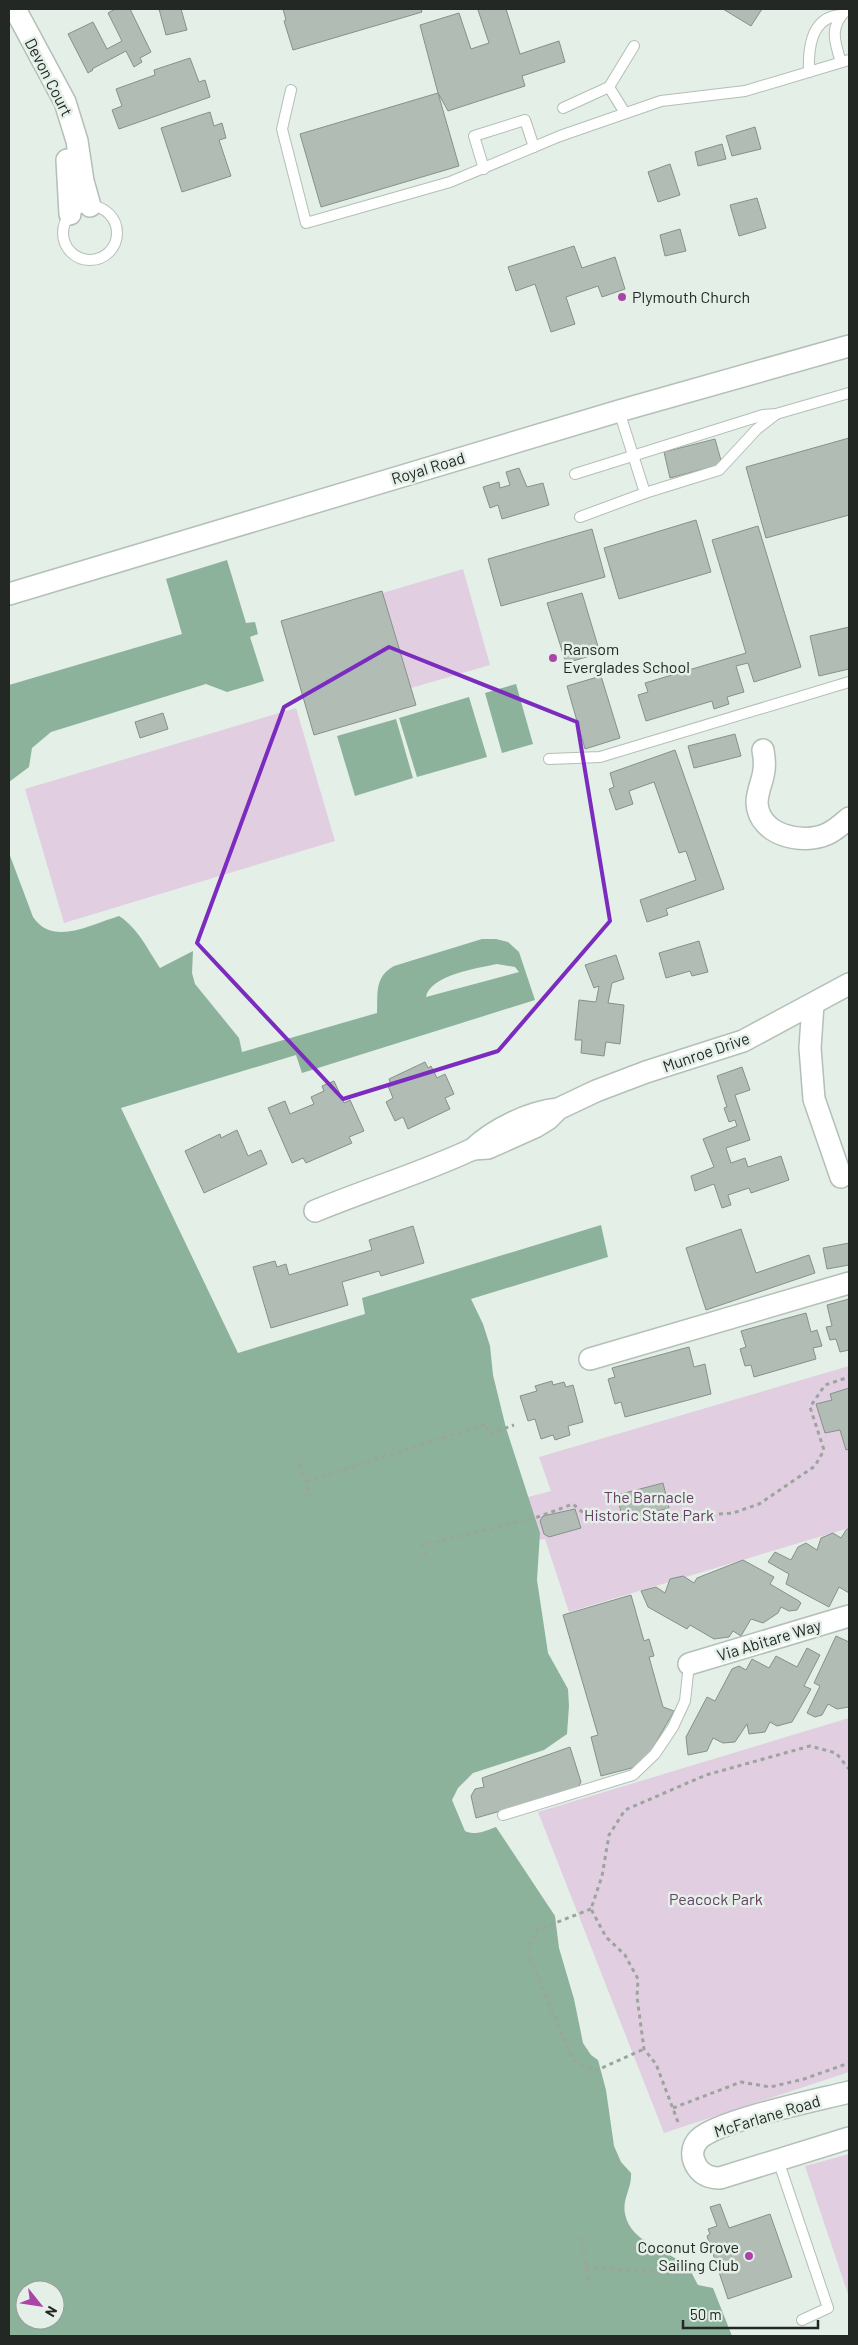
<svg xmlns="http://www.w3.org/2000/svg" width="858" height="2345" font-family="Barlow,sans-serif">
<rect width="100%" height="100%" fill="#e3efe7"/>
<!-- green -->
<g fill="#e2cee1">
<path d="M 463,569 L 490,665 L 411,688 L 383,593 Z"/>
<path d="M 296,708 L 335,841 L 64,923 L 25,789 Z"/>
<path d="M 849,1366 L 849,1528 L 569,1612 L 545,1539 L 539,1540 L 524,1498 L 551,1491 L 539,1457 Z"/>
<path d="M 849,1718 L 849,2072 L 664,2133 L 538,1812 Z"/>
<path d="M 849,2154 L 849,2297 L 805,2166 Z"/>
</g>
<!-- water -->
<g fill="#8db29b" fill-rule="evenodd">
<path d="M 227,560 L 246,623 L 255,622 L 258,634 L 250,637 L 264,681 L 227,692 L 206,684 L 51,732 L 32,748 L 29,767 L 9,782 L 9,685 L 182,634 L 166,579 Z"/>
<path d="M 516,684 L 533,744 L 502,753 L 485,693 Z"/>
<path d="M 469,697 L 487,757 L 417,777 L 399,718 Z"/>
<path d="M 396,719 L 413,778 L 355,796 L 337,736 Z"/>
<path d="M 9,853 L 33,917 C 53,947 92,924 119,916 C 138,928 148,950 160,968 L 193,951 L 192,973 L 195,984 L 239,1038 L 242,1052 L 377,1013 C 378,994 374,977 394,966 L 482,939 L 496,939 L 508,942 L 519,952 L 535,1000 L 302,1073 L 296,1055 L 121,1108 L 238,1353 L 365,1314 L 362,1298 L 601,1225 L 608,1257 L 471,1299 L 483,1324 L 490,1346 L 493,1375 L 506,1428 L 540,1533 L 537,1580 L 548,1653 L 568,1689 L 569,1706 L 567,1734 L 544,1750 L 473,1773 L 458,1788 L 452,1800 L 465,1831 C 475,1836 485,1831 496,1827 L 555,1916 L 559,1948 L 574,1999 L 583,2043 L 591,2055 L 598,2060 L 606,2090 L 614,2146 L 621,2162 L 631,2173 C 632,2189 622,2198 625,2214 C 631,2244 669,2249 688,2268 C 692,2272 695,2280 698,2285 L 713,2288 L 732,2336 L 9,2336 ZM 497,964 L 515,967 L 519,972 L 426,997 C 430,975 478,968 497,964 ZM 25,2290 L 55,2290 L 55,2320 L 25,2320 Z"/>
</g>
<!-- building -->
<g fill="#b0bcb4" stroke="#86918a">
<path d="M 115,9 L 130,9 L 151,52 L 140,58 L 142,62 L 134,67 L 126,51 L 92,69 L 93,70 L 88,73 L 68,34 L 93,22 L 107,49 L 122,41 L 108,13 Z"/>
<path d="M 159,9 L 181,9 L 187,30 L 166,35 Z"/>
<path d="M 283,9 L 421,9 L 422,12 L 293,50 L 284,21 L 286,20 Z"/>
<path d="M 481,9 L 506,9 L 520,54 L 559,41 L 565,62 L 522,76 L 525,86 L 448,111 L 438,93 L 420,25 L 459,13 L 471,49 L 489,43 L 478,10 Z"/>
<path d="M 723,9 L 762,9 L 751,26 Z"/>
<path d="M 190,58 L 199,82 L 205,80 L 210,97 L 119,129 L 112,110 L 122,106 L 116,89 L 155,75 L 154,70 Z"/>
<path d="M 438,93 L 459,166 L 321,207 L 300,134 Z"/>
<path d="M 210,112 L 214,126 L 222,123 L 226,138 L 219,140 L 231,176 L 182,192 L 161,128 Z"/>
<path d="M 755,127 L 761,149 L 732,156 L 726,136 Z"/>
<path d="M 722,144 L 726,159 L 698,166 L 695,152 Z"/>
<path d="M 670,164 L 680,195 L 658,202 L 648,172 Z"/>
<path d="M 757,198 L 766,228 L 739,236 L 730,205 Z"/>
<path d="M 680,229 L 686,251 L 665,256 L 660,235 Z"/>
<path d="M 574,246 L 582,268 L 615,257 L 625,289 L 602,297 L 598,286 L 566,297 L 575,324 L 551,332 L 535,284 L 516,291 L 508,267 Z"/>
<path d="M 849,438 L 849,515 L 766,538 L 746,467 Z"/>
<path d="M 715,439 L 722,464 L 670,478 L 664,452 Z"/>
<path d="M 519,468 L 527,487 L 543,483 L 549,505 L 502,519 L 498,505 L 490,508 L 483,487 L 499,482 L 500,488 L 510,485 L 506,472 Z"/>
<path d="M 696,520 L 711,572 L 619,599 L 604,548 Z"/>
<path d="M 758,526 L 801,667 L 754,682 L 748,663 L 736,666 L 744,692 L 727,697 L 729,704 L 714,709 L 712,701 L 646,721 L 638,695 L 648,692 L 645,683 L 746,653 L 712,540 Z"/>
<path d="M 592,529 L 605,577 L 501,606 L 488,559 Z"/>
<path d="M 382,591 L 416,705 L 314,735 L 281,621 Z"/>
<path d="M 582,593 L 600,653 L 566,663 L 547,603 Z"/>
<path d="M 849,627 L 849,669 L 819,676 L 810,636 Z"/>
<path d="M 601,676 L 620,738 L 585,749 L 567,686 Z"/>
<path d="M 163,713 L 168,729 L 140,738 L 135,722 Z"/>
<path d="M 735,734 L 741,756 L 694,768 L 688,746 Z"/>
<path d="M 675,750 L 724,889 L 666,909 L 668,915 L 647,922 L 640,900 L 696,880 L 686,851 L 679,853 L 654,782 L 629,791 L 633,804 L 616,810 L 609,789 L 614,787 L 610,773 Z"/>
<path d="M 699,941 L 708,972 L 692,976 L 690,971 L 666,978 L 659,953 Z"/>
<path d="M 616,955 L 624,979 L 612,983 L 608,1003 L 624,1005 L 620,1044 L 606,1042 L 604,1056 L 581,1053 L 582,1040 L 575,1040 L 579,1000 L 596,1002 L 599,986 L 594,988 L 585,965 Z"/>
<path d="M 425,1062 L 428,1068 L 431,1066 L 437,1078 L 445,1074 L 454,1094 L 445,1098 L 450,1109 L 408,1129 L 403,1117 L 395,1121 L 386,1102 L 393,1098 L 388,1086 L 391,1085 L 389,1079 Z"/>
<path d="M 742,1067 L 750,1090 L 735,1095 L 750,1140 L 726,1148 L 731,1163 L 745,1158 L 748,1167 L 781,1156 L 789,1180 L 751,1193 L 749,1188 L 728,1195 L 731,1205 L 722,1208 L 714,1184 L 695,1191 L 691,1176 L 714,1167 L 703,1139 L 737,1126 L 735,1120 L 729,1122 L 724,1108 L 727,1107 L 717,1076 Z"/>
<path d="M 334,1081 L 344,1103 L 350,1100 L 364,1131 L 349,1137 L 352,1143 L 306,1163 L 303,1158 L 292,1163 L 268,1108 L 285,1101 L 290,1114 L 314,1104 L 311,1097 L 324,1091 L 322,1086 Z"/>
<path d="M 237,1130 L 248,1156 L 261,1150 L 267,1164 L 204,1193 L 185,1151 L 220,1134 L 221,1138 Z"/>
<path d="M 413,1226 L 424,1263 L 381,1276 L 379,1271 L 342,1282 L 348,1305 L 271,1328 L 253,1267 L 275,1261 L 277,1267 L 286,1264 L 289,1275 L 372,1250 L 369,1240 Z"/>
<path d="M 741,1229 L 756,1273 L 809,1255 L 815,1273 L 706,1310 L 686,1248 Z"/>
<path d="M 849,1243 L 849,1265 L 827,1269 L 823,1248 Z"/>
<path d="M 849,1299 L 849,1350 L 840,1352 L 836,1339 L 830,1340 L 826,1327 L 832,1326 L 827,1305 Z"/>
<path d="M 806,1313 L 811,1332 L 817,1330 L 822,1346 L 813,1348 L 816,1359 L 754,1377 L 751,1365 L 745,1366 L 740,1349 L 746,1347 L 741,1331 Z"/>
<path d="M 689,1347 L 694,1367 L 705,1364 L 711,1394 L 625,1417 L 621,1402 L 615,1404 L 608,1379 L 615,1377 L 612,1368 Z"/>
<path d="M 552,1381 L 553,1385 L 564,1382 L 566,1387 L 573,1385 L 583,1422 L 568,1426 L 570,1435 L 555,1440 L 553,1435 L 541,1439 L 535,1419 L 528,1421 L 520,1396 L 537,1391 L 535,1386 Z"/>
<path d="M 849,1388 L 849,1449 L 846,1450 L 840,1430 L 825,1433 L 816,1404 L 832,1400 L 830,1394 Z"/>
<path d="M 663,1483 L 669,1508 L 623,1520 L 617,1495 Z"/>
<path d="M 575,1509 L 581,1528 L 549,1537 L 544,1534 L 540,1521 L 543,1516 Z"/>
<path d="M 849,1528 L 849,1593 L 839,1587 L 829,1607 L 786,1584 L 789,1574 L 768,1562 L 775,1552 L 791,1560 L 798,1547 L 806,1543 L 817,1550 L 821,1538 L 833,1533 L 841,1538 L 846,1530 Z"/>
<path d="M 743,1560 L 774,1577 L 770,1584 L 799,1601 L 801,1603 L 797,1610 L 789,1611 L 781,1607 L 778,1613 L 763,1623 L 751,1619 L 741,1636 L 733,1631 L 729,1637 L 714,1639 L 690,1625 L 687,1629 L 648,1607 L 641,1591 L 656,1587 L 665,1593 L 670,1579 L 683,1576 L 694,1583 L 697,1578 Z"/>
<path d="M 631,1595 L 644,1641 L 649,1639 L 654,1656 L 649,1657 L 663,1707 L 674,1711 L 643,1765 L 601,1776 L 591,1737 L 598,1735 L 563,1615 Z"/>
<path d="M 836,1636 L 849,1642 L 849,1707 L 837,1709 L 828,1704 L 822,1715 L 815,1717 L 807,1713 L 820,1686 L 814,1683 Z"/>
<path d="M 807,1648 L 820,1655 L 804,1686 L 811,1689 L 792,1722 L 777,1726 L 770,1722 L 765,1732 L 749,1734 L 747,1724 L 735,1742 L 723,1743 L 713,1738 L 707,1751 L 688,1755 L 686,1737 L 707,1697 L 715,1701 L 732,1669 L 739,1666 L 746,1670 L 752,1659 L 769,1668 L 776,1656 L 797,1667 Z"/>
<path d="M 570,1747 L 581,1782 L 577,1789 L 476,1818 L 471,1796 L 475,1789 L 484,1787 L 482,1778 Z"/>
<path d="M 720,2204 L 729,2228 L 770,2214 L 792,2277 L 728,2299 L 707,2236 L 710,2234 L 708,2229 L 717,2226 L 710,2207 Z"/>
</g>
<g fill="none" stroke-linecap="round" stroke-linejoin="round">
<defs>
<g id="service">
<path d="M 841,62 C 834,41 829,25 848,9"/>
<path d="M 809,72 C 808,48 811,17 841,15"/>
<path d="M 609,87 L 634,46"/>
<path d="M 291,90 L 282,129 L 306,223 L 450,182 L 560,136 L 661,101 L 745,91 L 849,60"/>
<path d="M 563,108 L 609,87 L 625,113"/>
<path d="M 484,169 L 474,136 L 525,120 L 534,147"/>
<circle cx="90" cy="233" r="27"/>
<path d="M 619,411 L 645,493"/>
<path d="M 575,474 L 763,415 L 776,414 L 849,393"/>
<path d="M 580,517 L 645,493 L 719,470 L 757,429 L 775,415"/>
<path d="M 549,759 L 600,757 L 849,682"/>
<path d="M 503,1815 L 633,1775 L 655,1754 L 673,1727 L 685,1701 L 689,1664"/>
<path d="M 778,2160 L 828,2308 L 802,2320"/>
</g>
<g id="minor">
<path d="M 15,9 L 65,102 L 77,141 L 83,181 L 90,206"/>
<path d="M 67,160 L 70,214"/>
<path d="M 9,594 L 619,411 L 849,346"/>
<path d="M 763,750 C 764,756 765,764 764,770 C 763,781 757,791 757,803 C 759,836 803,845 827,834 C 836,830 842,824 849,818"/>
<path d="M 813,1004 L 810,1048 L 814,1099 L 841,1177"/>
<path d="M 558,1109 C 529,1112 494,1129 473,1149 L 488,1148 L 535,1127 L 548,1119 L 558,1109 L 596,1091 L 646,1072 L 743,1041 L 849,984"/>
<path d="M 315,1211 C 368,1189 422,1173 473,1149"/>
<path d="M 590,1359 L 849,1283"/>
<path d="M 689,1664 L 849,1616"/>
<path d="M 849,2092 C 818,2100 719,2120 699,2139 C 691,2147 691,2158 697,2167 C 702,2175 711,2178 720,2178 L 849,2138"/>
</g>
</defs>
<!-- service casing -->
<use href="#service" stroke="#b3bfb7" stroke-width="12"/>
<!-- minor casing -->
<use href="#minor" stroke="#b3bfb7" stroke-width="24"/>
<!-- path -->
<g stroke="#9ba59e" stroke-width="3" stroke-dasharray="4 4" stroke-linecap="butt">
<path d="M 300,1464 L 310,1496"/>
<path d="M 306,1482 L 486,1424 L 489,1434 L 514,1425"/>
<path d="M 425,1555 L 422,1545 L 535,1518 L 573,1504 L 594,1522 L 733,1513 L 759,1504 L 815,1466 L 824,1450 L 810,1407 L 825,1385 L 849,1377"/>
<path d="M 591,1909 L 537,1930 L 527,1951 L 573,2060 L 595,2071 L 644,2049"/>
<path d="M 673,2108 L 741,2082 L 770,2087 L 804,2079 L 849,2063"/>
<path d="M 678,2122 L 656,2064 L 644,2049 L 637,1997 L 638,1979 L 625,1955 L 606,1937 L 591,1909 L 602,1876 L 609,1835 L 625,1810 L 706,1775 L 810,1746 L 836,1753 L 849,1769"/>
<path d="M 581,2237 L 589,2284"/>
<path d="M 586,2267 L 692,2275"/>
</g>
<!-- service -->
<use href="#service" stroke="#fff" stroke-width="10"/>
<!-- minor -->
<use href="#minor" stroke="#fff" stroke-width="21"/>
</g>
<!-- marked area -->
<path fill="none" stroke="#7b2cbf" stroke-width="4" stroke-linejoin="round" d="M 389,647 L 577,722 L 610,921 L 498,1051 L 343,1099 L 197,943 L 284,707 Z"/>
<!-- markers -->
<g fill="#aa44a8" stroke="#e3efe7" stroke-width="2">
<circle cx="622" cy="297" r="5"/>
<circle cx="553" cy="658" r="5"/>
<circle cx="749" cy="2256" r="5"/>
</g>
<g text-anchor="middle" stroke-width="5" stroke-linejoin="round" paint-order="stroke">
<!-- street labels -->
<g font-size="16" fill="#232825" stroke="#e3efe7">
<text transform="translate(49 77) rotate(63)" y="6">Devon Court</text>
<text transform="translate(428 468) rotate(-17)" y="6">Royal Road</text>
<text transform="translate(706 1052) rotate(-19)" y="6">Munroe Drive</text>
<text transform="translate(769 1640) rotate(-17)" y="6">Via Abitare Way</text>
<text transform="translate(767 2116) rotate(-17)" y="6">McFarlane Road</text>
</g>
<!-- poi labels -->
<g font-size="16" fill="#232825" stroke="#e3efe7" text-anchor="start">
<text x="632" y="303">Plymouth Church</text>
<text x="563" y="655">Ransom<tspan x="563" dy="18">Everglades School</tspan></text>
<text x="739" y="2253" text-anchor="end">Coconut Grove<tspan x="739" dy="18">Sailing Club</tspan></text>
</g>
<!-- park labels -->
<g font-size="16" fill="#683e66" stroke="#e3efe7">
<text x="649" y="1503">The Barnacle<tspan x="649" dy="18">Historic State Park</tspan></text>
<text x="716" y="1905">Peacock Park</text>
</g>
</g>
<!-- border -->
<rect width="858" height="2345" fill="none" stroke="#232825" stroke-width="20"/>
<!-- north arrow -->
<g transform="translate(40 2305) rotate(120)"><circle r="24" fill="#e3efe7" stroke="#969f99"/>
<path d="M0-4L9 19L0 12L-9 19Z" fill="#aa44a8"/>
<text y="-8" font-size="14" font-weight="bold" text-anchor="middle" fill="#232825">N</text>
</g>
<!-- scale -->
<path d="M683 2320v8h135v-8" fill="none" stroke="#232825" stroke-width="2.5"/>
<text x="690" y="2320" font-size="15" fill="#232825" stroke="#e3efe7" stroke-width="4" paint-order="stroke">50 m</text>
</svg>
